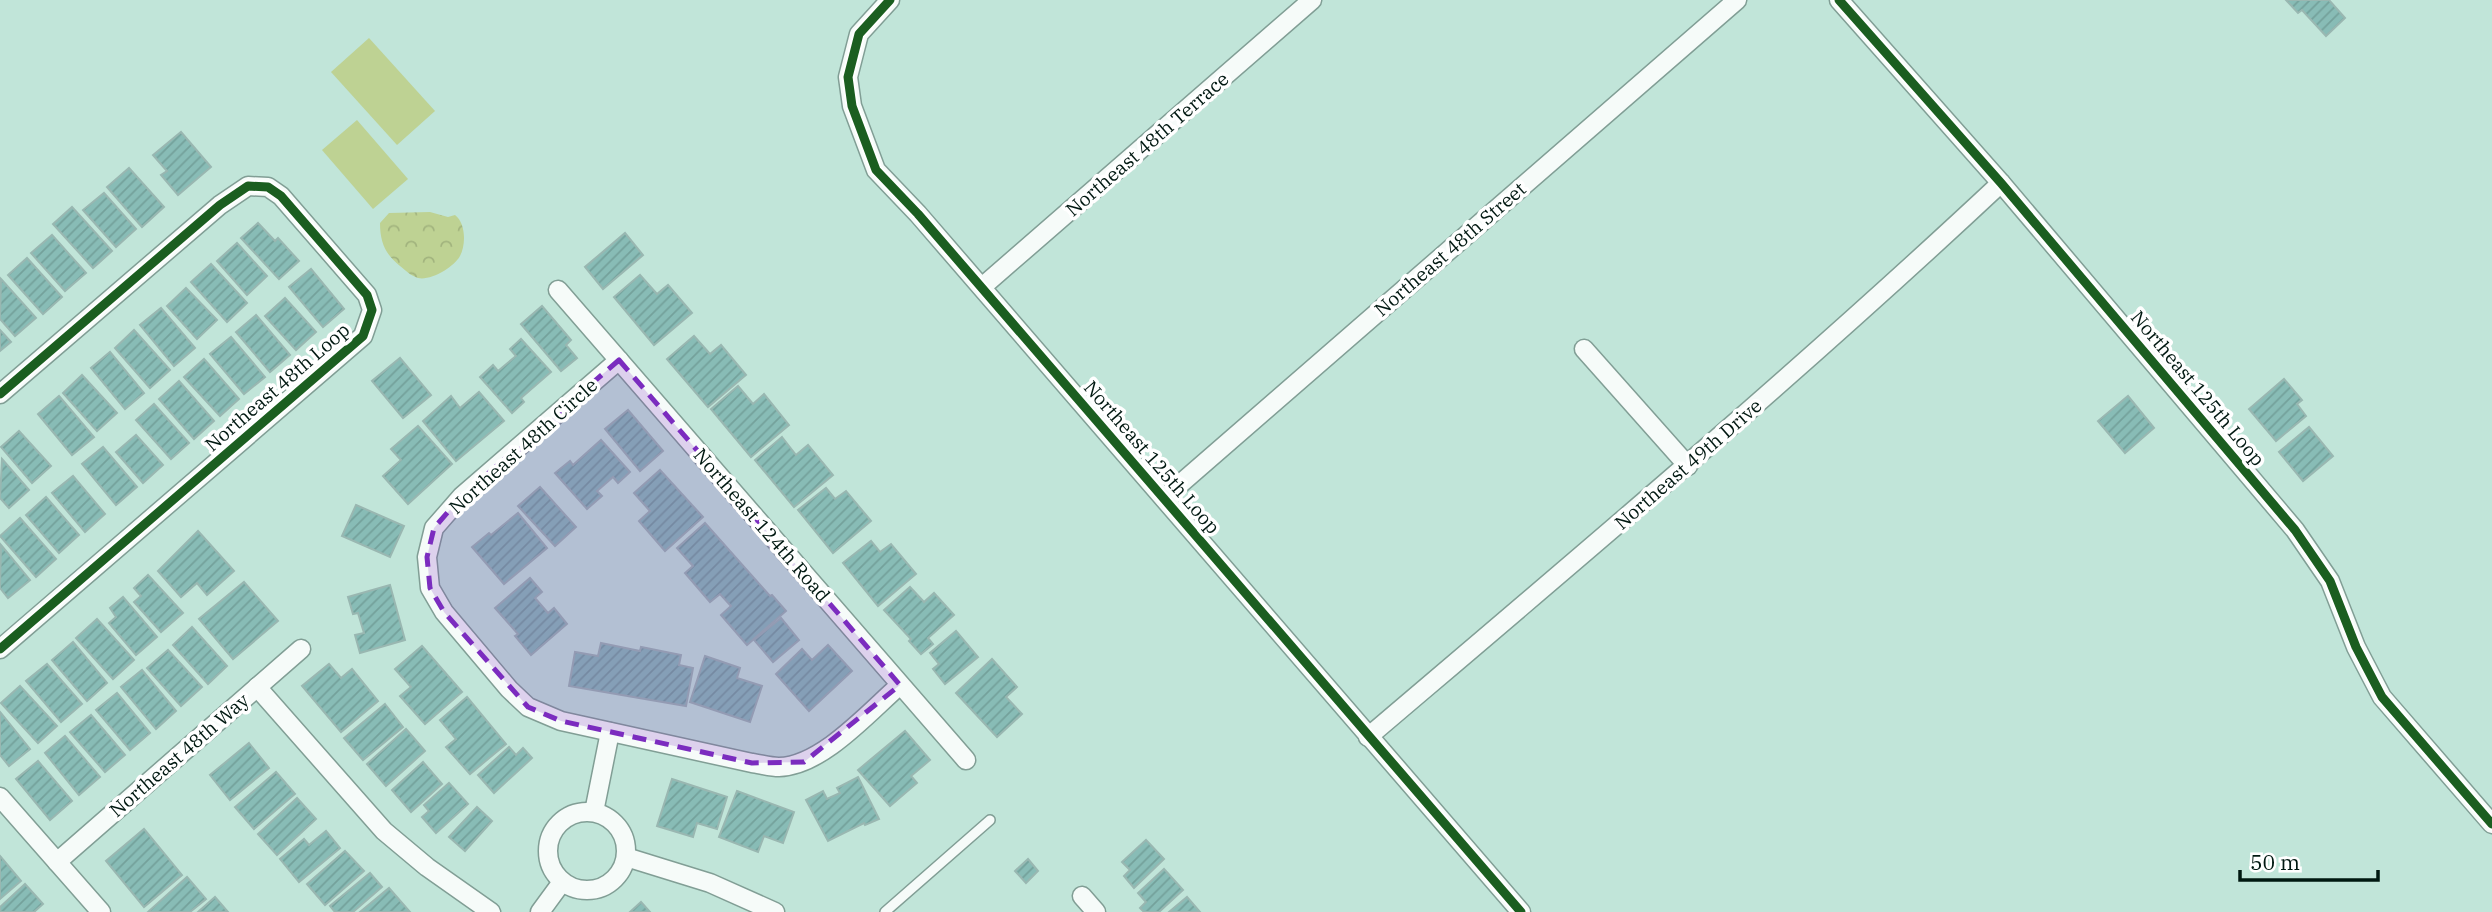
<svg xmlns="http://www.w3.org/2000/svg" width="2492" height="912" font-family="'IBM Plex Serif',serif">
<defs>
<pattern id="park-crowns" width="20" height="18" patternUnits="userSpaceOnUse" patternTransform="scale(1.75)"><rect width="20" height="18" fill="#bed293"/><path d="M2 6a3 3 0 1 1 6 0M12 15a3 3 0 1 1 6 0" fill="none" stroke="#a2b47e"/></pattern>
<pattern id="building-hatch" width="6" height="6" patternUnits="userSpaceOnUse" patternTransform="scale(1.75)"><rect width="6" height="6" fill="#88bcb6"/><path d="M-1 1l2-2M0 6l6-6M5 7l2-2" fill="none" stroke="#74a19b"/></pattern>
</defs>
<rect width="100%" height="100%" fill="#c1e5d9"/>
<!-- park -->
<path fill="url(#park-crowns)" d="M 430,212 L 448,217 L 455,215 C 466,223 466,245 460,256 C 454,267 431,281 418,278 C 411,276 405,270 400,266 C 385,254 380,242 380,223 L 389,213 Z"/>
<!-- garden -->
<g fill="#bed293">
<path d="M 369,38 L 435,111 L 397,145 L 331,72 Z"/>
<path d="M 357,120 L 408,179 L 373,209 L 322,150 Z"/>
</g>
<!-- building -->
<g fill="url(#building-hatch)" stroke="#99b7b1" stroke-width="2">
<path d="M 2286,0 L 2329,0 L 2345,18 L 2326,36 L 2302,10 L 2298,13 Z"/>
<path d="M 181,132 L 211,167 L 178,195 L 161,175 L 167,171 L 153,155 Z"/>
<path d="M 129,168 L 164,207 L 142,227 L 107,187 Z"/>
<path d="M 104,193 L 136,229 L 116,247 L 83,210 Z"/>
<path d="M 72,207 L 112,251 L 93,268 L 53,224 Z"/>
<path d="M 258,223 L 275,241 L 278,238 L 299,261 L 279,279 L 241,238 Z"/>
<path d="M 625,233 L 643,255 L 603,289 L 585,267 Z"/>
<path d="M 52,235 L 86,273 L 65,291 L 31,253 Z"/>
<path d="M 237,243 L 267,276 L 247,295 L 217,261 Z"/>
<path d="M 27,258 L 62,297 L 43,314 L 8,275 Z"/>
<path d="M 211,264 L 247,303 L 227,322 L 191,282 Z"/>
<path d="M 311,269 L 344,309 L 323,327 L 289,287 Z"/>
<path d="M 640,275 L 657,294 L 668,285 L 692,313 L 654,345 L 614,297 Z"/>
<path d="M 1,279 L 36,318 L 15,336 L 0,319 Z"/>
<path d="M 186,288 L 217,320 L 197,339 L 167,306 Z"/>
<path d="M 285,298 L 316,332 L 296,350 L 265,316 Z"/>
<path d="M 542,306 L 571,340 L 566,345 L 577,358 L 561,371 L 521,324 Z"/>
<path d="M 161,308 L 195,348 L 174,366 L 140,325 Z"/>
<path d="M 256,315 L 290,355 L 270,372 L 236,332 Z"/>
<path d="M 0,330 L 11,342 L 0,351 Z"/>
<path d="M 134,330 L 170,370 L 150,388 L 115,348 Z"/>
<path d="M 694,336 L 710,354 L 721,345 L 746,375 L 708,407 L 667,359 Z"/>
<path d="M 231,337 L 265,377 L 244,394 L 210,354 Z"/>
<path d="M 521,339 L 551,372 L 521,398 L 524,402 L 512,413 L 480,377 L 493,365 L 498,371 L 516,356 L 510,349 Z"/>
<path d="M 110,352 L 144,393 L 125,409 L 91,368 Z"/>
<path d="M 400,358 L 431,395 L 403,418 L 372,381 Z"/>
<path d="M 204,359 L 239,399 L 220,416 L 184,377 Z"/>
<path d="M 82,375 L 117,413 L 97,431 L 63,393 Z"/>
<path d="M 2284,379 L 2302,400 L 2297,404 L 2306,416 L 2276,441 L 2249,409 Z"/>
<path d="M 179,381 L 214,421 L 194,439 L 159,399 Z"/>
<path d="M 738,386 L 753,404 L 764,394 L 789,425 L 751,457 L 711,409 Z"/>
<path d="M 479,392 L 504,421 L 456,461 L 423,421 L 451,396 L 460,408 Z"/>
<path d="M 59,396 L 94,437 L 72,455 L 38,414 Z"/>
<path d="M 2128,396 L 2154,428 L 2125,453 L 2098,421 Z"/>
<path d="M 154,404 L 189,443 L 171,459 L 136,420 Z"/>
<path d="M 628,410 L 663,451 L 640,471 L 605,429 Z"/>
<path d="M 418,426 L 452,464 L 408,504 L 383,476 L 401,460 L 391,449 Z"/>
<path d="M 2309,427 L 2333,456 L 2303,481 L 2279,452 Z"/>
<path d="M 19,431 L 51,466 L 32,483 L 1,447 Z"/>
<path d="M 136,435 L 163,465 L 143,483 L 116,452 Z"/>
<path d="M 782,437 L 796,455 L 808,445 L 833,475 L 794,507 L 755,460 Z"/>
<path d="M 601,440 L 630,472 L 618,483 L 613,477 L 597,491 L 602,496 L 587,509 L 555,473 L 570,461 L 573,465 Z"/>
<path d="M 103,447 L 137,487 L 116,505 L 82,464 Z"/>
<path d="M 2,459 L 29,490 L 9,508 L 0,498 Z"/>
<path d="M 660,470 L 703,517 L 665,551 L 639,521 L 650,511 L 634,493 Z"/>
<path d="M 73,476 L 105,514 L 85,532 L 52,493 Z"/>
<path d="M 540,487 L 576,527 L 555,546 L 518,506 Z"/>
<path d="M 826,488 L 835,499 L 846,491 L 871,521 L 833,553 L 798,510 Z"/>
<path d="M 46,497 L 79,535 L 59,553 L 26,515 Z"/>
<path d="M 356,505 L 404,526 L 390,557 L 342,536 Z"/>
<path d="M 518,513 L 547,548 L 504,584 L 472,547 L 489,533 L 491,535 Z"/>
<path d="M 20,518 L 56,559 L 36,577 L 0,536 Z"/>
<path d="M 705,523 L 770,596 L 772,595 L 786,611 L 747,645 L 721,615 L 731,606 L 720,594 L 710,602 L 685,573 L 693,566 L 677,548 Z"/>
<path d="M 198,531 L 234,571 L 207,595 L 197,583 L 181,597 L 158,571 Z"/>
<path d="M 871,541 L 880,552 L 891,544 L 916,574 L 878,606 L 843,563 Z"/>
<path d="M 1,545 L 30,580 L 8,598 L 0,588 Z"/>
<path d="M 148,575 L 183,613 L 161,632 L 134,602 L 141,596 L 134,588 Z"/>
<path d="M 530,578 L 542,592 L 535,598 L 548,613 L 554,608 L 567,624 L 531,655 L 515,636 L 518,634 L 495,608 Z"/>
<path d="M 244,582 L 278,621 L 233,659 L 199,619 Z"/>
<path d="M 390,585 L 405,640 L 360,653 L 355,635 L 364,633 L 358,613 L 353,614 L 348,597 Z"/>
<path d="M 910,587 L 924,602 L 934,593 L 954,615 L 928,638 L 933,644 L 921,654 L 909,641 L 911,639 L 884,610 Z"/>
<path d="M 123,597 L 157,637 L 136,655 L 109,623 L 116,617 L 110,608 Z"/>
<path d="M 781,618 L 799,640 L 773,662 L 754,640 Z"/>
<path d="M 97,619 L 134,660 L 113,679 L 76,638 Z"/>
<path d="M 192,627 L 227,666 L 208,684 L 173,645 Z"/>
<path d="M 956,631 L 978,657 L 945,684 L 933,669 L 939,664 L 930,653 Z"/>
<path d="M 73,642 L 107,683 L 87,701 L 52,660 Z"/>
<path d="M 601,643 L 640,651 L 641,647 L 681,655 L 679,665 L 693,668 L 686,706 L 569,686 L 575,652 L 598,656 Z"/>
<path d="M 828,645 L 852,671 L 809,711 L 776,674 L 802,649 L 812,660 Z"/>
<path d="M 422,646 L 462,692 L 425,724 L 400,696 L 411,687 L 395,669 Z"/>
<path d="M 168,650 L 202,687 L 181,706 L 147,668 Z"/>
<path d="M 705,656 L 740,668 L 737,678 L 762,686 L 750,722 L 690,702 Z"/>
<path d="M 992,659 L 1017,687 L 1006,697 L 1022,714 L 997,737 L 956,693 Z"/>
<path d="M 47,664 L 82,704 L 61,722 L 26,681 Z"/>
<path d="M 329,664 L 341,678 L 352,669 L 378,701 L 341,732 L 302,686 Z"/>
<path d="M 142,670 L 176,711 L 156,729 L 121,687 Z"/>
<path d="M 20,686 L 57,726 L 38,743 L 1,703 Z"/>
<path d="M 117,693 L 150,733 L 130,750 L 96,710 Z"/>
<path d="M 467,697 L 506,744 L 470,774 L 446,747 L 456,739 L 440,720 Z"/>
<path d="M 385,704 L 403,727 L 363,760 L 344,738 Z"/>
<path d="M 0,712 L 30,749 L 9,766 L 0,755 Z"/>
<path d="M 91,715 L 125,755 L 105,772 L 70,732 Z"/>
<path d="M 406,729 L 425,751 L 386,786 L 367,764 Z"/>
<path d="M 905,731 L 930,760 L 911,776 L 917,783 L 890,806 L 858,770 Z"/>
<path d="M 65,736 L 100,777 L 79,795 L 45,753 Z"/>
<path d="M 249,743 L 269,768 L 230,800 L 210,775 Z"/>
<path d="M 509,747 L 516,755 L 523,748 L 532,758 L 494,793 L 478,775 Z"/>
<path d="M 38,761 L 72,801 L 50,820 L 16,779 Z"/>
<path d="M 423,762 L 442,784 L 411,812 L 392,790 Z"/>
<path d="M 276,772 L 295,794 L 254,829 L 235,807 Z"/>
<path d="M 858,777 L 879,819 L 865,825 L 864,823 L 828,841 L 806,800 L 823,791 L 827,799 L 840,793 L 837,788 Z"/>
<path d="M 672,779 L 727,797 L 717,829 L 697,823 L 693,837 L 657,826 Z"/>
<path d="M 449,783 L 468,804 L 436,833 L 422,817 L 429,811 L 424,805 Z"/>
<path d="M 737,791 L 794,812 L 783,843 L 764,836 L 758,852 L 719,837 Z"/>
<path d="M 297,798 L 316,819 L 277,855 L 258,834 Z"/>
<path d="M 477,807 L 492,821 L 465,851 L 449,837 Z"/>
<path d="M 144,829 L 182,875 L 144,907 L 106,861 Z"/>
<path d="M 326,831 L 340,848 L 299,882 L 280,859 L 304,839 L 309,845 Z"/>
<path d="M 1146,840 L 1164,859 L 1134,888 L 1124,876 L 1130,870 L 1122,862 Z"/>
<path d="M 345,851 L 364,871 L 325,905 L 307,884 Z"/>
<path d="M 0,856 L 21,881 L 0,899 Z"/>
<path d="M 1028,859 L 1038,871 L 1026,883 L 1015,871 Z"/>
<path d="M 1164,869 L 1183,890 L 1159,912 L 1144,912 L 1140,908 L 1146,902 L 1138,893 Z"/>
<path d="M 370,873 L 382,887 L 353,912 L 335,912 L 330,906 Z"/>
<path d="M 187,877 L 206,899 L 190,912 L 148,912 Z"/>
<path d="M 25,884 L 43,904 L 34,912 L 0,912 L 0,907 Z"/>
<path d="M 389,888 L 410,912 L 360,912 Z"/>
<path d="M 215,897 L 228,912 L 198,912 Z"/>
<path d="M 1187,897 L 1200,912 L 1169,912 Z"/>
<path d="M 641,902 L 650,912 L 630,912 Z"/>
</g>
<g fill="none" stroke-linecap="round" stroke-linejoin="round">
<defs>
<path id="lane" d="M 885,912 L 990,820"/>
<g id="street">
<path d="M 890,0 L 859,34 L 848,77 L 852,106 L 876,170 L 918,214 L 1521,912"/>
<path d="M 1839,0 L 2001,183 L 2295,530 L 2330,581 L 2356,647 L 2382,697 L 2492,824"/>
<path d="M 982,287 L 1312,0"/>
<path d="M 558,290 L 966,760"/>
<path d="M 1584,349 L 1688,466"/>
<path d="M 619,360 L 462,496 L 434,528 L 427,557 L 430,588 L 444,612 L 509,689 L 528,707 L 561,721 L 752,763 C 760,764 770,767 779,767 C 822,766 869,712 900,685"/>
<path d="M 0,394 L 220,205 L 248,186 L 268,187 L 281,196 L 367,295 L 372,310 L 363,336 L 0,649"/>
<path d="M 1164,498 L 1737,0"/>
<path d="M 257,687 L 384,831 L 427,867 L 491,912"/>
<path d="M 1368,737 C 1582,555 1796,375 2001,183"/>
<path d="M 0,797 L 101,912"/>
<circle cx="587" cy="851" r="39"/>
<path d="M 594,812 L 610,732"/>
<path d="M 626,857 L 710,883 L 775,912"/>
<path d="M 57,862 L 301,649"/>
<path d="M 1082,896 L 1096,912"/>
<path d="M 540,912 L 562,882"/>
</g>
</defs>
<!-- lane casing -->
<use href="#lane" stroke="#819e95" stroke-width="12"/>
<!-- street casing -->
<use href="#street" stroke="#819e95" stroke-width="21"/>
<!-- lane -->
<use href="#lane" stroke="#f6fbf9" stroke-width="9"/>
<!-- street -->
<use href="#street" stroke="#f6fbf9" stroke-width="18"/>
<defs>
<g id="cycleway">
<path d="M 890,0 L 859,34 L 848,77 L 852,106 L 876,170 L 918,214 L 1521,912"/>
<path d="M 1839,0 L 2001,183 L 2295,530 L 2330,581 L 2356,647 L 2382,697 L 2492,824"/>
<path d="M 0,394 L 220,205 L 248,186 L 268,187 L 281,196 L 367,295 L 372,310 L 363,336 L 0,649"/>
</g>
</defs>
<!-- cycleway casing -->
<use href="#cycleway" stroke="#fff" stroke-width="13"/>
<!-- cycleway -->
<use href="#cycleway" stroke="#1b5e20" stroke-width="9"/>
</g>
<!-- marked area -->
<path fill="#7b2cbf" fill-opacity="0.2" stroke="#7b2cbf" stroke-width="5" stroke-dasharray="14 9" stroke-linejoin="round" d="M 619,360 L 900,685 L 804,762 L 752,763 L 561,721 L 528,707 L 444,612 L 430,588 L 427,557 L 434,528 L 462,496 Z"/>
<g text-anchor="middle" stroke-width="7" stroke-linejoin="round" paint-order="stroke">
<!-- street labels -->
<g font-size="19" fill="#001811" stroke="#fff">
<text transform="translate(1147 144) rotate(-41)" y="7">Northeast 48th Terrace</text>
<text transform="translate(1450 249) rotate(-41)" y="7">Northeast 48th Street</text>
<text transform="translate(277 387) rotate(-41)" y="7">Northeast 48th Loop</text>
<text transform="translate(2198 388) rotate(50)" y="7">Northeast 125th Loop</text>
<text transform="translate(523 446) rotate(-42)" y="7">Northeast 48th Circle</text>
<text transform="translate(1152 457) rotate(49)" y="7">Northeast 125th Loop</text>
<text transform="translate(1688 464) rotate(-41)" y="7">Northeast 49th Drive</text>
<text transform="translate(762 525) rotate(49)" y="7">Northeast 124th Road</text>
<text transform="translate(179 755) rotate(-41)" y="7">Northeast 48th Way</text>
</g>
</g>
<!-- scale -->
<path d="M2240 870v10h138v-10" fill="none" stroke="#001811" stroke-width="3.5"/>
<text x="2250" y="870" font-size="21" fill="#001811" stroke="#ffffff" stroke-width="5" paint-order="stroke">50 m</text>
</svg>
